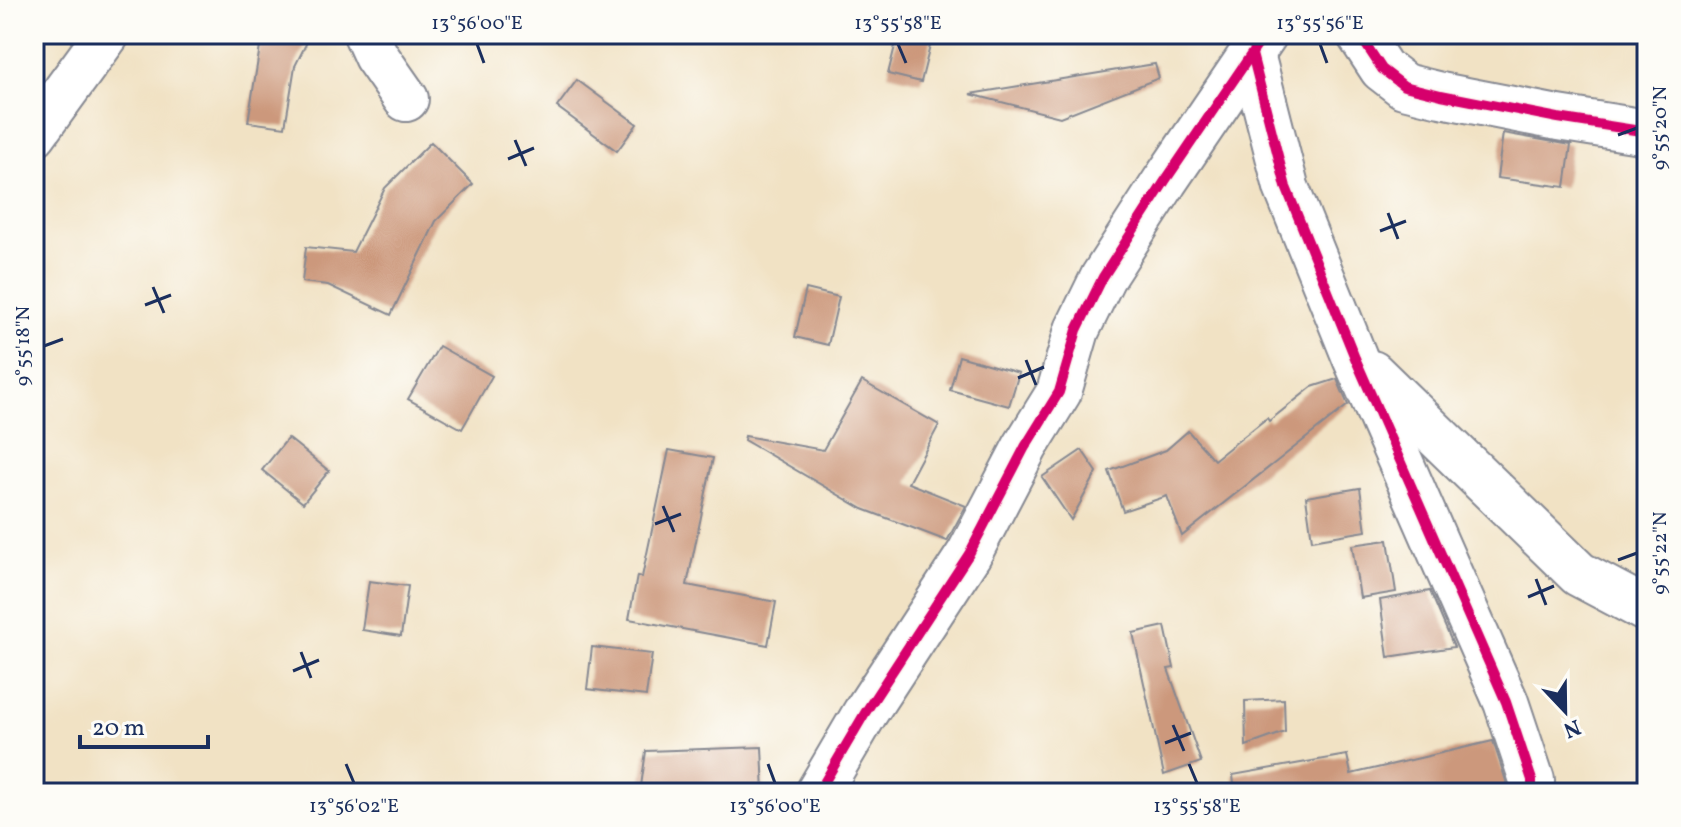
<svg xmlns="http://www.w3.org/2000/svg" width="1681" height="827" font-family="Vollkorn,serif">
<rect width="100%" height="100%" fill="#fdfcf7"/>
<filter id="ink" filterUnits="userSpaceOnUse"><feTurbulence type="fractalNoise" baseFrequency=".0125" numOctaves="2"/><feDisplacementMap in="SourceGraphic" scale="16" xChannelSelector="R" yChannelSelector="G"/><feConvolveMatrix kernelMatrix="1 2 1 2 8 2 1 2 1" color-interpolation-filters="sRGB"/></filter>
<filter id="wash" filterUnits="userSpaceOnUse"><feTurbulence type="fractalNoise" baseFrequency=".006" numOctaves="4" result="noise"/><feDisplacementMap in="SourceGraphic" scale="32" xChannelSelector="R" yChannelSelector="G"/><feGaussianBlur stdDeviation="1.8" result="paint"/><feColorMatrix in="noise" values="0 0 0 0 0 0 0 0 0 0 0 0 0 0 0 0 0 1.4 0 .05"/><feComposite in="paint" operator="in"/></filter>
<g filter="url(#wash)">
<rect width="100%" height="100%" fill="#f1e2c4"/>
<g id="blocks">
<!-- building -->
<g fill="#cc987b">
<path d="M 262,34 L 311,34 L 295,66 L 285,127 L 248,122 Z"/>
<path d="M 898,34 L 933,34 L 921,82 L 888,74 Z"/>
<path d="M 1155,64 L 1159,78 L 1060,117 L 970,94 Z"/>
<path d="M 577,80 L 637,124 L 617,151 L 557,107 Z"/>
<path d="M 1503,133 L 1571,145 L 1565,187 L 1497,178 Z"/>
<path d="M 431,142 L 473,184 L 436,221 L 391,315 L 328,285 L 302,282 L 306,247 L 353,252 L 385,188 Z"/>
<path d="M 806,289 L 839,297 L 828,345 L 795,337 Z"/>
<path d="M 439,346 L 492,376 L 462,429 L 408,399 Z"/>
<path d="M 959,356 L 1019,373 L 1009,406 L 950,390 Z"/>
<path d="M 1337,379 L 1348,405 L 1182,536 L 1167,496 L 1123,511 L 1109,471 L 1166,450 L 1188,431 L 1214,460 L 1267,418 L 1269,421 L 1312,387 Z"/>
<path d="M 862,381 L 939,425 L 908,483 L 966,506 L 947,541 L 863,509 L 744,440 L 745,436 L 823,450 Z"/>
<path d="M 288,438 L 329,471 L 303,503 L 262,470 Z"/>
<path d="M 669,450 L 713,458 L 687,585 L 776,602 L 768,645 L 629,619 L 637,576 L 642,577 Z"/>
<path d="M 1082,450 L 1097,472 L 1071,520 L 1042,477 Z"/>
<path d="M 1360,488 L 1366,531 L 1312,540 L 1306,497 Z"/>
<path d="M 1388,540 L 1396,592 L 1360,598 L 1352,545 Z"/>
<path d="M 369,581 L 408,586 L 401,636 L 362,630 Z"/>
<path d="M 1430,591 L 1454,647 L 1388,657 L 1380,600 Z"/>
<path d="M 1165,626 L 1174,668 L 1168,669 L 1201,762 L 1164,775 L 1133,633 Z"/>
<path d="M 592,647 L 652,654 L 646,696 L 587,689 Z"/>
<path d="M 1284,699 L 1285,732 L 1246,746 L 1245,701 Z"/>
<path d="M 1493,741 L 1507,784 L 1507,793 L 1235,793 L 1233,775 L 1347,755 L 1351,774 Z"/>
<path d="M 762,747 L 764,793 L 640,793 L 646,751 Z"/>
</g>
</g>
</g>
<g filter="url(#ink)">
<use href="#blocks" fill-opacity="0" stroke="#868891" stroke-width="2"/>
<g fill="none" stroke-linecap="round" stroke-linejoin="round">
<defs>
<g id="street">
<path d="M 366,34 L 376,56 L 406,99"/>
<path d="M 1359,34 L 1382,69 L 1404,86 L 1441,95 L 1558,118 L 1647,132"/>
<path d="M 1252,54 L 1286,187 L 1355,358 L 1506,702 L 1532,780 L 1532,793"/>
<path d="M 34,134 L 107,34"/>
<path d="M 1372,373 L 1579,574 L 1647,610"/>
<path d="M 818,793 L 865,713 L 969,554 L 1025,447 L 1059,392 L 1077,330 L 1103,277 L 1165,181 L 1265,34"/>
</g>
</defs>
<!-- street casing -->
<use href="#street" stroke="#868891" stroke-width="48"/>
<!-- street -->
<use href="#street" stroke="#fff" stroke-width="44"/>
<defs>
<g id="cycleway">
<path d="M 1359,34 L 1382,69 L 1404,86 L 1441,95 L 1558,118 L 1647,132"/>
<path d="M 1252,54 L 1286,187 L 1355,358 L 1506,702 L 1532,780 L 1532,793"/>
<path d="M 818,793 L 865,713 L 969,554 L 1025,447 L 1059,392 L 1077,330 L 1103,277 L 1165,181 L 1265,34"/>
</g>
</defs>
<!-- cycleway casing -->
<use href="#cycleway" stroke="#fdfcf7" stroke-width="15"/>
<!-- cycleway -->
<use href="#cycleway" stroke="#d6006c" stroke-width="10"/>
</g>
</g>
<!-- ticks -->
<path fill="none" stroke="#1b2f5e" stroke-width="3" d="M 477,44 L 484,63M 898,44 L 906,63M 1320,44 L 1327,63M 1618,135 L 1637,128M 515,140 L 526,166M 508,159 L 534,148M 1388,213 L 1398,239M 1380,231 L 1406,221M 153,287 L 164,313M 145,305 L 171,295M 44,346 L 63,339M 1026,360 L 1036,385M 1018,378 L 1044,367M 663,506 L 674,532M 655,524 L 681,514M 1618,560 L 1637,553M 1536,579 L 1546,605M 1528,597 L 1554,586M 301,652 L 311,678M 293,671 L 319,660M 1173,725 L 1184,751M 1165,743 L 1191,733M 346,764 L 354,783M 768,764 L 775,783M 1189,764 L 1197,783"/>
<!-- margin -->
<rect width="1681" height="827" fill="none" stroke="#fdfcf7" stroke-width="88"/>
<!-- north arrow -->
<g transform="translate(1565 711) rotate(158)" stroke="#fdfcf7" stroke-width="6" paint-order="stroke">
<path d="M0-6L14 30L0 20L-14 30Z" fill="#1b2f5e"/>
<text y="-12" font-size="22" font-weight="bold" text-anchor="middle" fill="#1b2f5e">N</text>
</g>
<!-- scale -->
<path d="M80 735v12h128v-12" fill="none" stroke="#1b2f5e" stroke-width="4"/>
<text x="92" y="735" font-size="24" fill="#1b2f5e" stroke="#fdfcf7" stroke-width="6" paint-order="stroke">20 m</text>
<rect x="44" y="44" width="1593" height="739" fill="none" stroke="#1b2f5e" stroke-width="3"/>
<g font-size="20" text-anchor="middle" fill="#1b2f5e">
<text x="477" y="29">13°56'00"E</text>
<text x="898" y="29">13°55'58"E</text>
<text x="1320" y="29">13°55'56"E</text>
<text transform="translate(1659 128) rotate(-90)" y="7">9°55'20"N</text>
<text transform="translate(22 346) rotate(-90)" y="7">9°55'18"N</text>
<text transform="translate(1659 553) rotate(-90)" y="7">9°55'22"N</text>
<text x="354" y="812">13°56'02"E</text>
<text x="775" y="812">13°56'00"E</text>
<text x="1197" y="812">13°55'58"E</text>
</g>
</svg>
